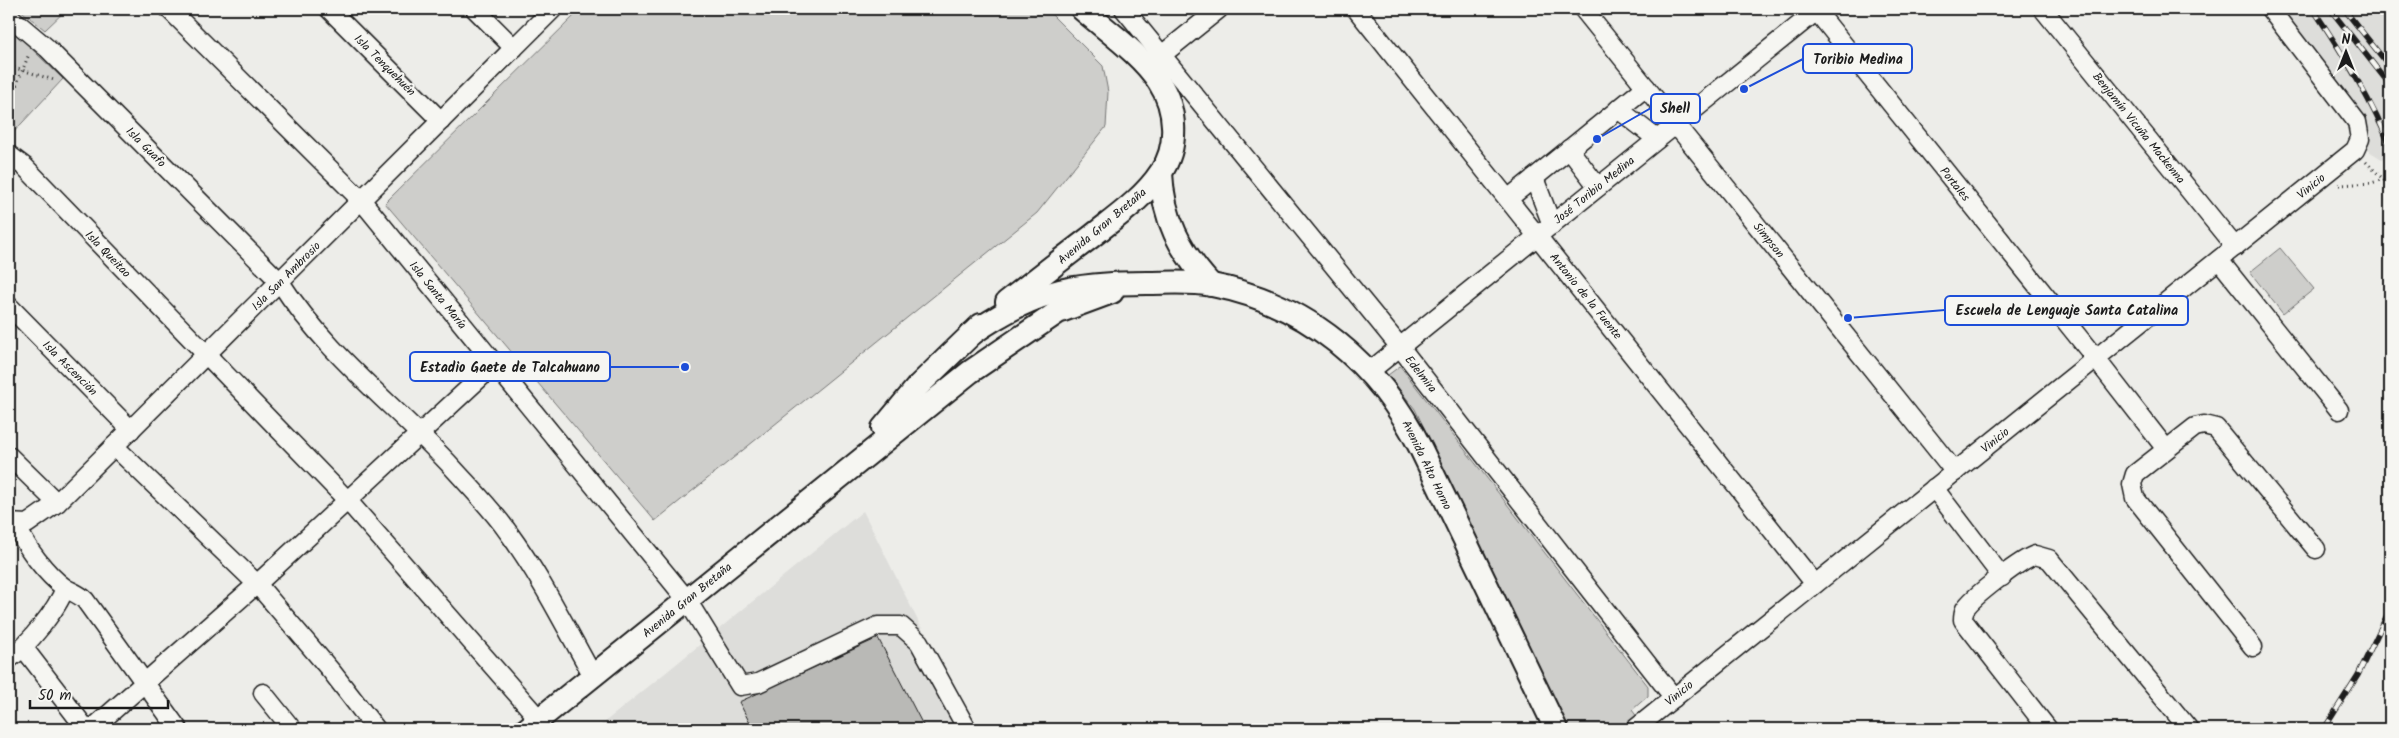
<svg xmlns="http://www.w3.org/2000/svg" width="2399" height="738" font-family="Kalam,sans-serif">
<rect width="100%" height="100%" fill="#edede9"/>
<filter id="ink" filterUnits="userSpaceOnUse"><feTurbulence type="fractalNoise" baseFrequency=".02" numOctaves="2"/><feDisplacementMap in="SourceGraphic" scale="10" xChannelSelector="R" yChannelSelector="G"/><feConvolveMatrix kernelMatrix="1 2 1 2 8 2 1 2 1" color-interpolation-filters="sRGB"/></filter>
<g filter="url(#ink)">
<!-- built -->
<g fill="#ddddda">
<path d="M 2278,9 L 2390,9 L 2390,164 L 2367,150 L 2369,130 Z"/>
<path d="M 863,511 L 972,729 L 596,729 L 664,674 Z"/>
</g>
<!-- green -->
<g fill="#cececb" stroke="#757574">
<path d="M 19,9 L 67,9 L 45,30 Z"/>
<path d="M 581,9 L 1046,9 L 1103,66 L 1108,92 L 1106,127 L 1037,213 L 655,521 L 385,203 Z"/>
<path d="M 9,27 L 63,79 L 9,137 Z"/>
<path d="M 2280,248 L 2314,289 L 2283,314 L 2250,272 Z"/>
<path d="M 1400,366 L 1648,686 L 1648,696 L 1632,710 L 1646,729 L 1567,729 L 1415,409 L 1388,375 Z"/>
</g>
<!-- building -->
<path fill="#b9b9b6" stroke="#1c1c1c" d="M 878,638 L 925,729 L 753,729 L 739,702 Z"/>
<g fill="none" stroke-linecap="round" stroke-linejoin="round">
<defs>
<g id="minor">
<path d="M 169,9 L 362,201 L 687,600 L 740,686 L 758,683 L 878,626 L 901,626 L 919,642 L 967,729"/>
<path d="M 329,9 L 441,121"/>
<path d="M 475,9 L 514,48"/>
<path d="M 1124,9 L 1400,347 L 1674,698"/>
<path d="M 1356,9 L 1815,584"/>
<path d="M 1583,9 L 1955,472"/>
<path d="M 1815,9 L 2096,359 L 2166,449"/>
<path d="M 2043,9 L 2235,247"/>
<path d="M 9,16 L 47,48 L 280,282 C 326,354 396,406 453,468 C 472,489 492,509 508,532 C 541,577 566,628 593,676"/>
<path d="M 1153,62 L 1219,9"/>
<path d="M 1618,109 L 1657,139"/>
<path d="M 1569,149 L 1598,187"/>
<path d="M 9,155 L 25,167 L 348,501 L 539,719"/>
<path d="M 1534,178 L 1552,225"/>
<path d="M 1508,199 L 1646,87"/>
<path d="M 2219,260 L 2339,410"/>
<path d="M 9,306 L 131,430"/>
<path d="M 1370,371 L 1819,9"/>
<path d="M 114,446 L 257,584 L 332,672 L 376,729"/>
<path d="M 9,456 L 57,503"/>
<path d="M 1934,488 L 2002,577"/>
<path d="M 9,523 L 27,524 L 57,503 L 553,9"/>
<path d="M 17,525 C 24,546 47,575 65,588 C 72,592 79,594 85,600 L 178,729"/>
<path d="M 23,647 L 86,729"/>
<path d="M 2253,647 L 2135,498 L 2132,484 L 2135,474 L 2195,427 L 2204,425 L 2216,428 L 2316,549"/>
<path d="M 9,659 C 28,645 57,610 65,588"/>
<path d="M 263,693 L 292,729"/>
<path d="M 92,729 L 257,584 L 495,364"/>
<path d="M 1635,729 L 2355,150 L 2360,139 L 2357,122 L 2270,9"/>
<path d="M 2048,729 L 1963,620 C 1963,616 1963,613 1965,609 C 1972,597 2022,559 2035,555 L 2049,559 L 2188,728"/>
</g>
<g id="major">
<path d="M 1161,173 C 1163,219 1180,251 1211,285"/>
<path d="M 1007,302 C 1035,280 1063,258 1091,237 C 1115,218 1144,198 1161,172 C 1179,146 1176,108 1159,82 C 1142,55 1106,30 1082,9"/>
<path d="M 970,335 C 1032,291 1073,283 1147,283 C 1168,283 1191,281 1212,285 C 1307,303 1379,364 1421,449 L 1556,729"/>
<path d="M 883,428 L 918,386 L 981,325"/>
<path d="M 527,729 L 970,372 L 1058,312 L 1112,292"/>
</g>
</defs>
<!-- minor casing -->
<use href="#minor" stroke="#1c1c1c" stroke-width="21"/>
<!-- major casing -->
<use href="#major" stroke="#1c1c1c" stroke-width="26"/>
<!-- path -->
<g stroke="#1c1c1c" stroke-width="3" stroke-dasharray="1 4" stroke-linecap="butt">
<path d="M 9,66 L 54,80"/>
<path d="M 9,104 L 29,54"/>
<path d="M 2366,162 L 2390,186"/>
<path d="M 2339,185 L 2372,183 L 2383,179"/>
</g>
<!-- minor -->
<use href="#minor" stroke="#f6f6f2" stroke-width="18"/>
<!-- major -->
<use href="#major" stroke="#f6f6f2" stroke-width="22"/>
<defs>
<g id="rail">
<path d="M 2313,9 C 2342,52 2370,97 2390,146"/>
<path d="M 2330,9 L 2390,85"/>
<path d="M 2344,9 L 2390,67"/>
<path d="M 2324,729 L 2358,675 L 2390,609"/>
</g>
</defs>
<!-- rail casing -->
<use href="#rail" stroke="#1c1c1c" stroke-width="5.5"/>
<!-- rail -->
<use href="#rail" stroke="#f6f6f2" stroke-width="4" stroke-dasharray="11" stroke-linecap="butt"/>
</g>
</g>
<g text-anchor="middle" stroke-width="4.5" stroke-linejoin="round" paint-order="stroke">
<!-- street labels -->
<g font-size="12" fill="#1c1c1c" stroke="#f6f6f2">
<text transform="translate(385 65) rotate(45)" y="4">Isla Tenquehuén</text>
<text transform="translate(2139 128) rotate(51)" y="4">Benjamín Vicuña Mackenna</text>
<text transform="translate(146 147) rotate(45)" y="4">Isla Guafo</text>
<text transform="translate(1955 184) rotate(51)" y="4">Portales</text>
<text transform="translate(2311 186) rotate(-39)" y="4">Vinicio</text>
<text transform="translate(1594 190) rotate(-39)" y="4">José Toribio Medina</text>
<text transform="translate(1102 226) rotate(-40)" y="4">Avenida Gran Bretaña</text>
<text transform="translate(1769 240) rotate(51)" y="4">Simpson</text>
<text transform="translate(108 254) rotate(46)" y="4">Isla Queitao</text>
<text transform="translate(286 276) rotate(-45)" y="4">Isla San Ambrosio</text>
<text transform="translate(438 295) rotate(51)" y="4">Isla Santa María</text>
<text transform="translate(1586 296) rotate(51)" y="4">Antonio de la Fuente</text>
<text transform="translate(70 368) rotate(45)" y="4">Isla Ascención</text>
<text transform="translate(1421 374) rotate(52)" y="4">Edelmira</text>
<text transform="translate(1995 440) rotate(-39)" y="4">Vinicio</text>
<text transform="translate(1427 465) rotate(64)" y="4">Avenida Alto Horno</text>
<text transform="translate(687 600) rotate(-39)" y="4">Avenida Gran Bretaña</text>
<text transform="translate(1679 693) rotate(-39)" y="4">Vinicio</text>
</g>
</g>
<!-- callouts -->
<path fill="none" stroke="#1d4ed8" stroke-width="2" d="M1744 89L1803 59M1597 139L1651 108M1848 318L1945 310M685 367L610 367"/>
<g fill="#1d4ed8" stroke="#f6f6f2" stroke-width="2">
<circle cx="1744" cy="89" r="5"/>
<circle cx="1597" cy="139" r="5"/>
<circle cx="1848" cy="318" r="5"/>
<circle cx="685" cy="367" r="5"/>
</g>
<g fill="#f6f6f2" stroke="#1d4ed8" stroke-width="2">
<rect x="1803" y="44" width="109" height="29" rx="5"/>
<rect x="1651" y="94" width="49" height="29" rx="5"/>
<rect x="1945" y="296" width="243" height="29" rx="5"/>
<rect x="410" y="352" width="200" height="29" rx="5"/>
</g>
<g font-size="14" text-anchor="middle" font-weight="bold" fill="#1c1c1c">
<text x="1858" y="64">Toribio Medina</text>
<text x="1675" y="113">Shell</text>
<text x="2067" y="315">Escuela de Lenguaje Santa Catalina</text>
<text x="510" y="372">Estadio Gaete de Talcahuano</text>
</g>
<!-- margin -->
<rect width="2399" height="738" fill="none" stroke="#f6f6f2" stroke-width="30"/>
<rect x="15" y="15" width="2369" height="708" fill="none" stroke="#1c1c1c" stroke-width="2" filter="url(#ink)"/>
<!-- north arrow -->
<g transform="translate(2346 52)" stroke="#f6f6f2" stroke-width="4" paint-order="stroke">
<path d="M0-4L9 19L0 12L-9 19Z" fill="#1c1c1c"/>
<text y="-8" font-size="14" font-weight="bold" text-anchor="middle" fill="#1c1c1c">N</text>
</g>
<!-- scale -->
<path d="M30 700v8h138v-8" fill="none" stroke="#1c1c1c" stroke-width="2.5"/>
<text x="38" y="700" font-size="15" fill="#1c1c1c" stroke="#f6f6f2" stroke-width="4" paint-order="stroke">50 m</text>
</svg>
